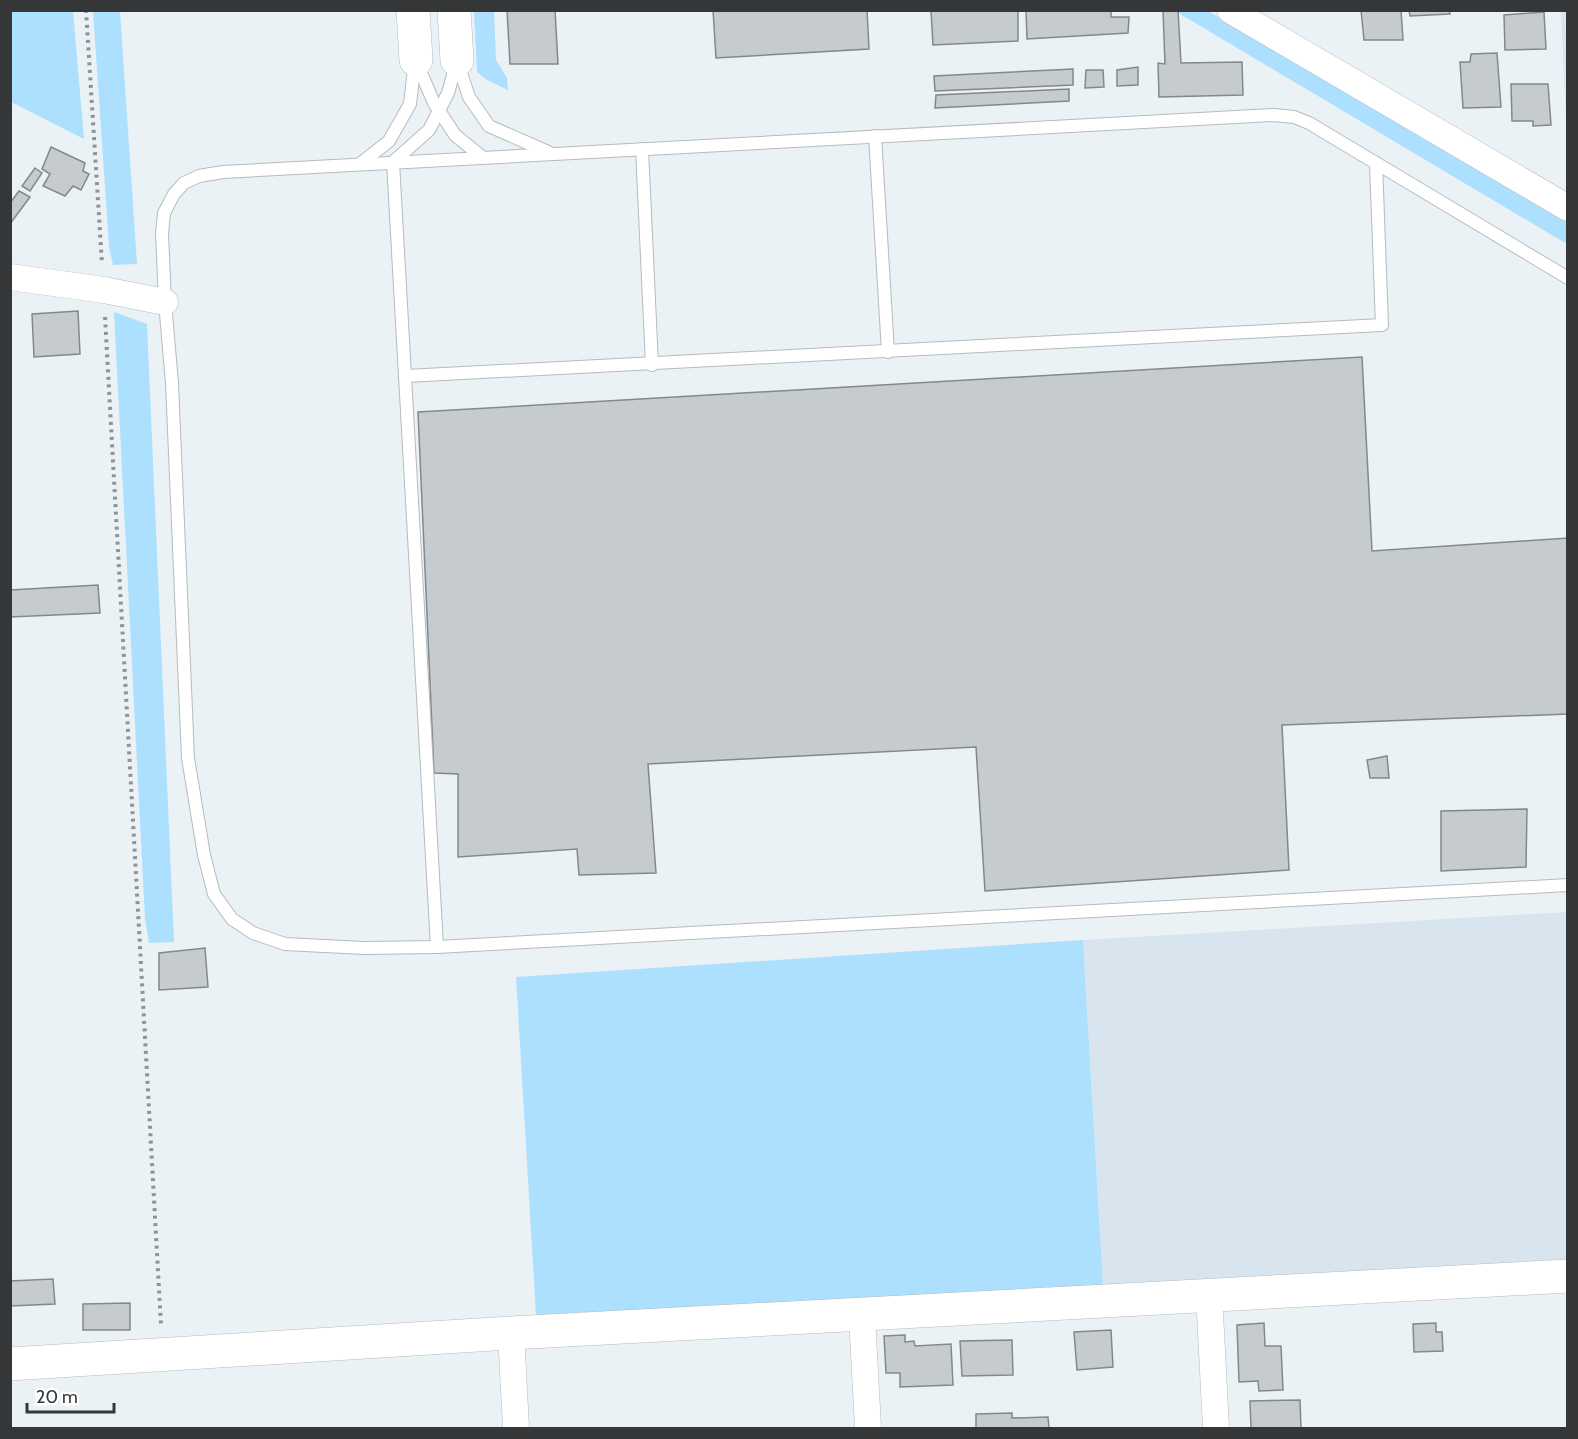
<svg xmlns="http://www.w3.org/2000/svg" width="1578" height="1439" font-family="Cabin,sans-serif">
<rect width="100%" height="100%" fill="#ebf2f6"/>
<!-- built -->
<g fill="#d9e5ee">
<path d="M 1561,11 L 1568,11 L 1567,143 Z"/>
<path d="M 1567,912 L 1567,1259 L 1103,1286 L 1083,940 Z"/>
</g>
<!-- green -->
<g fill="#addfff">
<path d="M 10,11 L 73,11 L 84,139 L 11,102 Z"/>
<path d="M 93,11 L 120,11 L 137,264 L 113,265 L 109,246 Z"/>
<path d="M 474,11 L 494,11 L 496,60 L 507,78 L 508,90 L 487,80 L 477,72 Z"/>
<path d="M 1175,11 L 1208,11 L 1567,220 L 1567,244 Z"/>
<path d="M 114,312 L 147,324 L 174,942 L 149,943 L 145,919 Z"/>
<path d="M 1083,940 L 1103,1286 L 536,1315 L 516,977 Z"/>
</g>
<!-- building -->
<g fill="#c5cbcf" stroke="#83888c" stroke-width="1.5">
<path d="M 507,10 L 555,10 L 558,64 L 510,64 Z"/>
<path d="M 713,10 L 867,10 L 869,49 L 716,58 Z"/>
<path d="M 1018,10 L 1018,41 L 933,45 L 931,11 Z"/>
<path d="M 1026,10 L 1111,10 L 1111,17 L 1129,17 L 1128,33 L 1027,39 Z"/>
<path d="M 1163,10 L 1178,10 L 1181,63 L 1242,62 L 1243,95 L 1159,97 L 1158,63 L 1165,64 Z"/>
<path d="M 1361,10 L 1401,10 L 1403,40 L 1364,40 Z"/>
<path d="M 1409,10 L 1449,10 L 1450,14 L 1410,16 Z"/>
<path d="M 1544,12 L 1546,49 L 1505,50 L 1504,15 Z"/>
<path d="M 1497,53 L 1501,107 L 1463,108 L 1460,62 L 1470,62 L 1471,54 Z"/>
<path d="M 1138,67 L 1138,85 L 1117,86 L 1117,70 Z"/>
<path d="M 1073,69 L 1073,85 L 935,91 L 934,76 Z"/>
<path d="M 1086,70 L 1103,70 L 1104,87 L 1085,88 Z"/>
<path d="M 1511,84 L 1548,84 L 1551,125 L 1533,126 L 1533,121 L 1512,121 Z"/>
<path d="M 1069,89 L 1069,101 L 935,108 L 936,95 Z"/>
<path d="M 51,147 L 85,163 L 83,171 L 89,174 L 81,190 L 73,186 L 65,196 L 43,186 L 50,174 L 42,169 Z"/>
<path d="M 35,168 L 42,173 L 30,191 L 22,186 Z"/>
<path d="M 19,191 L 30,197 L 10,224 L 10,203 Z"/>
<path d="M 78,311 L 80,354 L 34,357 L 32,314 Z"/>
<path d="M 1362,357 L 1372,551 L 1568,538 L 1568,714 L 1282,725 L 1289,870 L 985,891 L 976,747 L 648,764 L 656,873 L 579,875 L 577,849 L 458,857 L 458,774 L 434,773 L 418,412 Z"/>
<path d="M 98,585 L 100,613 L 10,617 L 10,590 Z"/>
<path d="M 1387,756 L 1389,778 L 1370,778 L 1367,760 Z"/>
<path d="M 1527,809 L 1526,867 L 1441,871 L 1441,811 Z"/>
<path d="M 205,948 L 208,987 L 159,990 L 159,953 Z"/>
<path d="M 53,1279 L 55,1304 L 10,1306 L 10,1281 Z"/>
<path d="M 130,1303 L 130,1330 L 83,1330 L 83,1304 Z"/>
<path d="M 1264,1323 L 1265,1346 L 1281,1346 L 1283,1390 L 1259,1391 L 1258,1381 L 1239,1382 L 1237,1325 Z"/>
<path d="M 1436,1323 L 1436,1332 L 1442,1332 L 1443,1351 L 1414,1352 L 1413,1324 Z"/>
<path d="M 1111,1330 L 1113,1367 L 1077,1370 L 1074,1332 Z"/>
<path d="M 905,1335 L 905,1342 L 914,1341 L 915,1346 L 951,1344 L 953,1385 L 900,1387 L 900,1373 L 886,1373 L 884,1336 Z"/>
<path d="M 1012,1340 L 1013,1375 L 962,1376 L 960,1341 Z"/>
<path d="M 1300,1400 L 1301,1428 L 1251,1428 L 1250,1401 Z"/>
<path d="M 1012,1413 L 1012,1418 L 1048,1417 L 1049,1428 L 976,1428 L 976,1414 Z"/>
</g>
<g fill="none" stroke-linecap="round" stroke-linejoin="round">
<defs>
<g id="lane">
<path d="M 416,61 L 434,103 L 455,135 L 482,157"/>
<path d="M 457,61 L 469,97 L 489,126 L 548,152"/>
<path d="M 875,136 L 888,352"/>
<path d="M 642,149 L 652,365"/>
<path d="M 360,164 L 389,141 L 410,104 L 415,61"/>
<path d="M 1568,278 L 1309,123 L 1294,117 L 1274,115 L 223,172 L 199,176 L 184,183 L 174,194 L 164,213 L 162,234 L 165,302 L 172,383 L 188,758 L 204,855 L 214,894 L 232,919 L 253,933 L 285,944 L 364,948 L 437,947 L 1568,885"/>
<path d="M 406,376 L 1382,325 L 1376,163"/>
<path d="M 437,947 L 393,162 L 429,130 L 448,93 L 457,61"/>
</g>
<g id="street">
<path d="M 1230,10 L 1568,208"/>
<path d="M 10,277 L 104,290 L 165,302"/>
<path d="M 1209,1294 L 1216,1428"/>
<path d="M 862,1316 L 868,1428"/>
<path d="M 511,1333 L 516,1428"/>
</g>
<g id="secondary">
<path d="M 413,10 L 416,60"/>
<path d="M 454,10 L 457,60"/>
<path d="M 10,1364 L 511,1333 L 1568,1276"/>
</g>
</defs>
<!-- lane casing -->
<use href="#lane" stroke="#b5bbbf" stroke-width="14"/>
<!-- street casing -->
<use href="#street" stroke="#b5bbbf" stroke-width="27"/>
<!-- secondary casing -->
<use href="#secondary" stroke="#b5bbbf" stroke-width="34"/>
<!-- path -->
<g stroke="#8f9396" stroke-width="4" stroke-dasharray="3 4.5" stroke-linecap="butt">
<path d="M 86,10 L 102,264"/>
<path d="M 105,317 L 161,1325"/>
</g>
<!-- lane -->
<use href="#lane" stroke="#fff" stroke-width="12"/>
<!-- street -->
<use href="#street" stroke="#fff" stroke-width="26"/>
<!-- secondary -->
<use href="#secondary" stroke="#fff" stroke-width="33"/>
</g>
<!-- border -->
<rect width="1578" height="1439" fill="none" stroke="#343638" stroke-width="24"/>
<!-- scale -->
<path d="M27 1403v9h87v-9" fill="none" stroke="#343638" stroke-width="3"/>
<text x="36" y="1403" font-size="18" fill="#343638" stroke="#ffffff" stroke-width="4.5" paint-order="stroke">20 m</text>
</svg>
